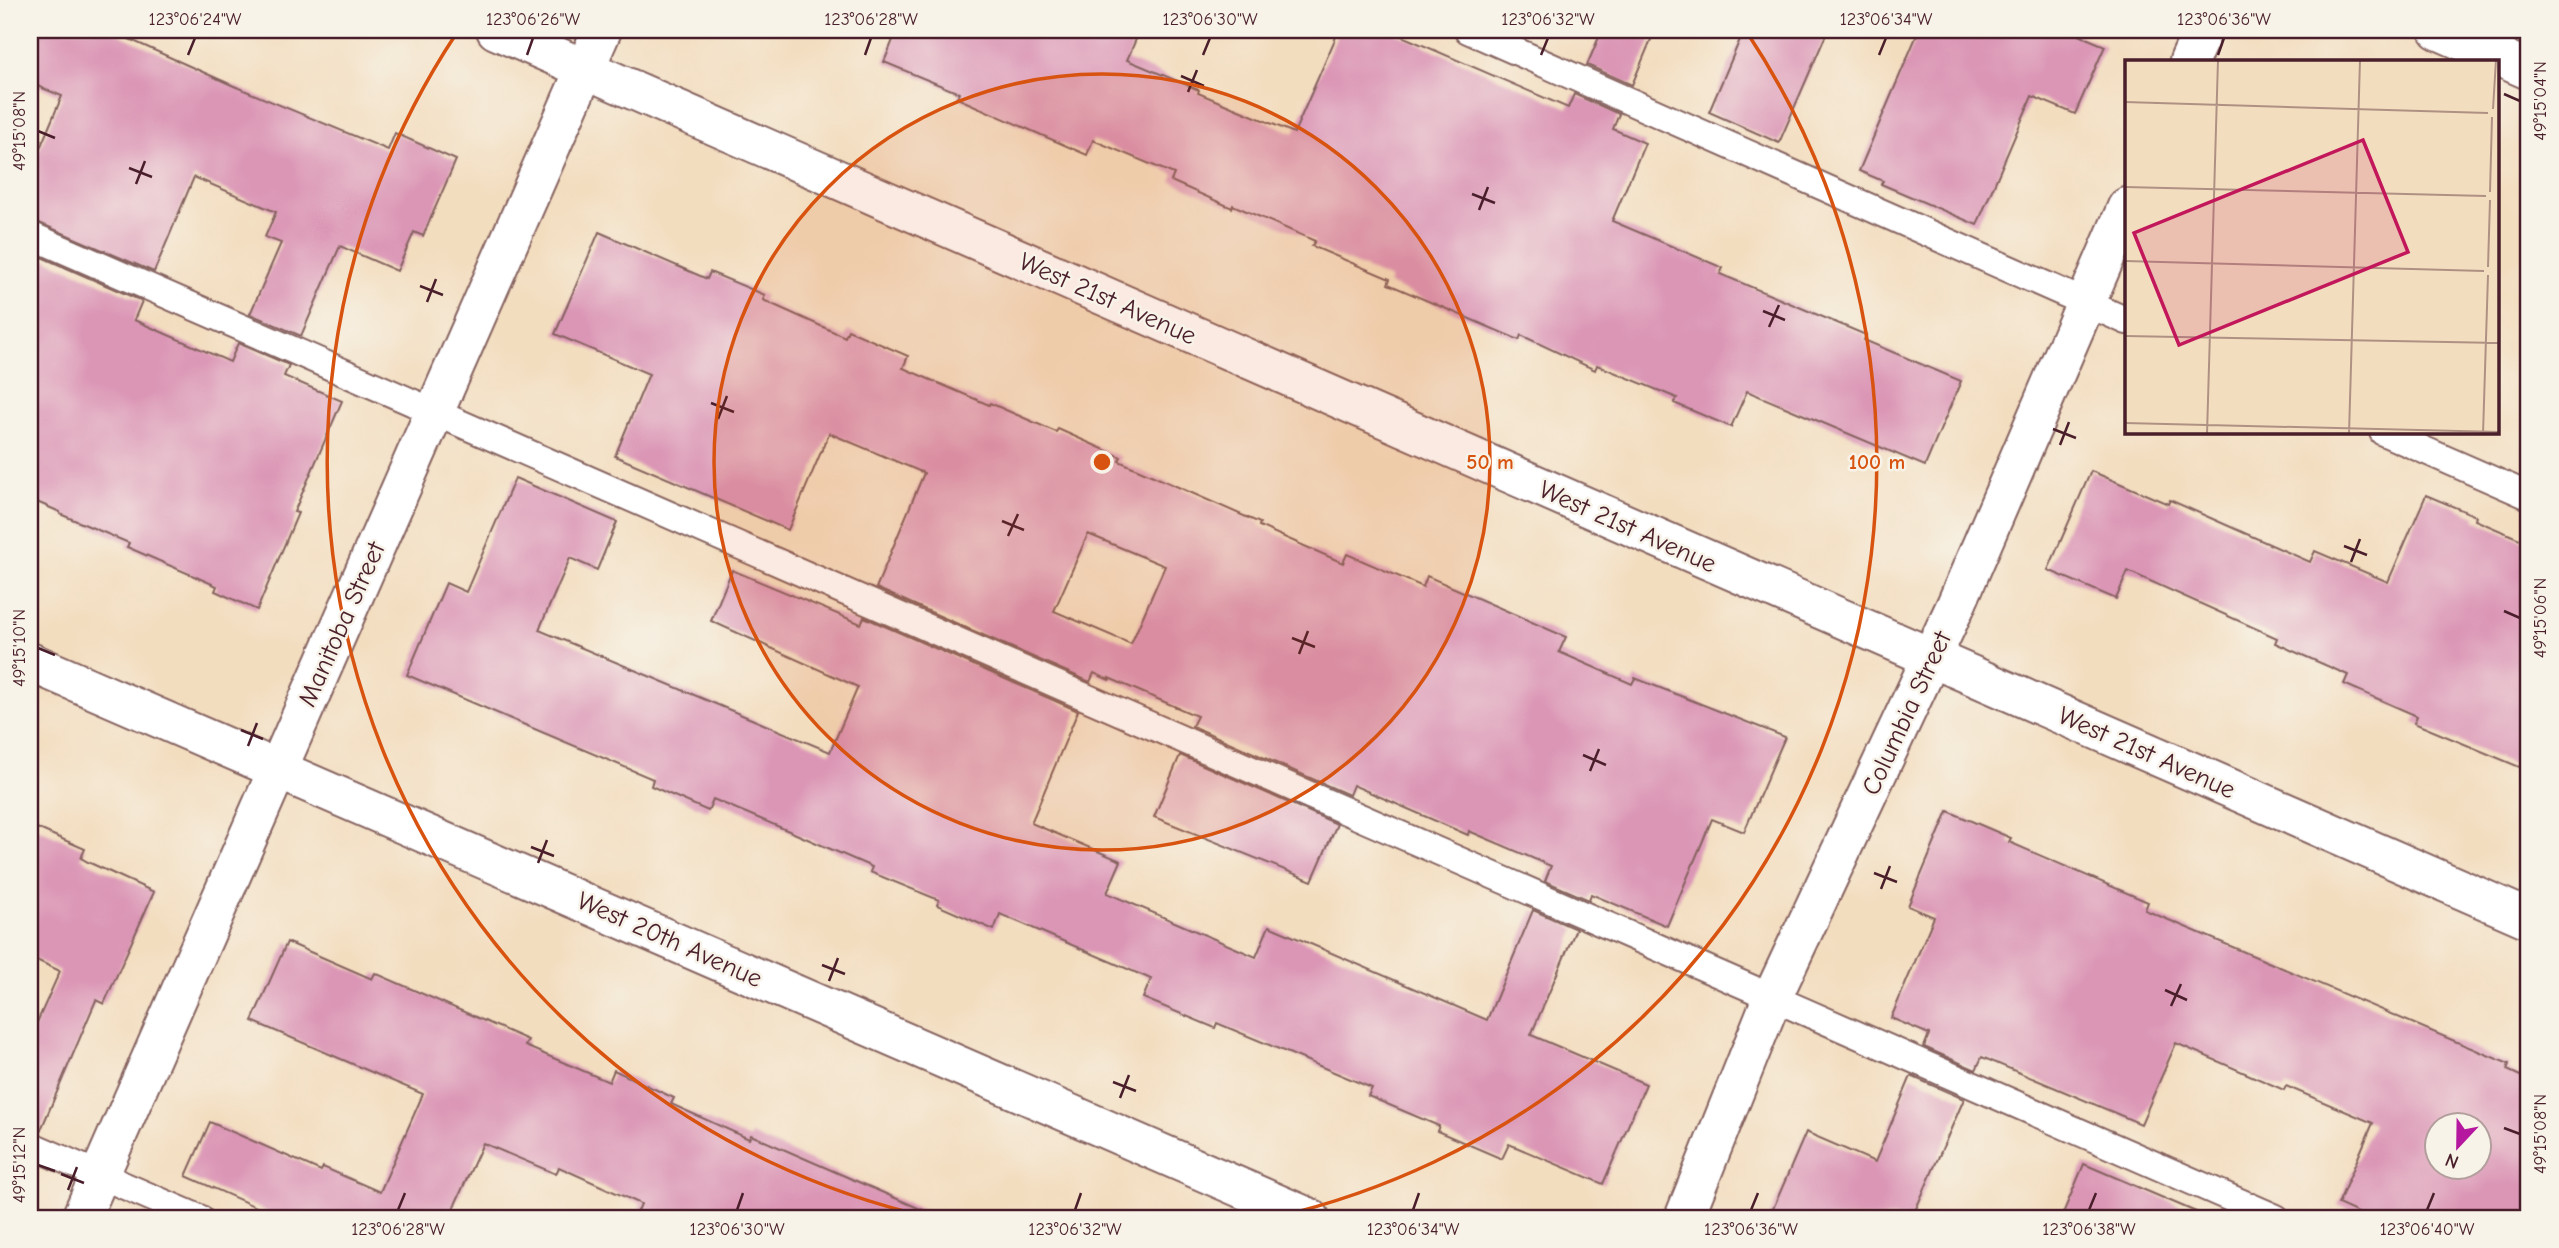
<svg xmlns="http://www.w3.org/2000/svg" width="2559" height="1248" font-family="'Comic Neue',sans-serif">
<rect width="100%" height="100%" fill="#f7f3e8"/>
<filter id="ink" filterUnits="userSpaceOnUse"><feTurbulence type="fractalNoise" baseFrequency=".0143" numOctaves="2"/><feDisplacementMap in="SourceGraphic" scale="14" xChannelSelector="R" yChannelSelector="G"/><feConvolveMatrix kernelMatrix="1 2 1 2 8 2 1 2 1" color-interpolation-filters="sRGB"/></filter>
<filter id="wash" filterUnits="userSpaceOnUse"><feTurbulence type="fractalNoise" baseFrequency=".00686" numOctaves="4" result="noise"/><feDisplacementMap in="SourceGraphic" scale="28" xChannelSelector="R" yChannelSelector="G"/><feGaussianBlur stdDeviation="1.57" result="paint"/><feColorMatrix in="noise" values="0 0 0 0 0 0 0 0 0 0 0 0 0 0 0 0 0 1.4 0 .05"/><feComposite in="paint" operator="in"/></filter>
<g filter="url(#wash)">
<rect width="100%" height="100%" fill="#f3ddbf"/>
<g id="blocks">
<!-- building -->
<g fill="#db96b6" fill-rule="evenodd">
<path d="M 30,30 L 109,30 L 234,86 L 388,150 L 395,133 L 456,160 L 423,236 L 414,232 L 397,271 L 340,246 L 301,336 L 250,314 L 281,243 L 265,237 L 276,212 L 194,177 L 154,272 L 30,219 L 30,172 L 62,96 L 30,83 Z"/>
<path d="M 897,30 L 1140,30 L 1127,60 L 1199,90 L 1198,93 L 1294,133 L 1339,30 L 1388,30 L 1568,108 L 1574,94 L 1619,114 L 1613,129 L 1645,143 L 1612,221 L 1723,268 L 1720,274 L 1866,335 L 1864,340 L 1961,381 L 1925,466 L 1747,391 L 1731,427 L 1674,403 L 1677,398 L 1597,365 L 1595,370 L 1521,335 L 1519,340 L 1388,284 L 1390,279 L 1312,246 L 1315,241 L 1233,205 L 1232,208 L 1171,181 L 1174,174 L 1093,140 L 1087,155 L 957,98 L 959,93 L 884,62 Z"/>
<path d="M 1602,30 L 1655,30 L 1632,85 L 1587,65 Z"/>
<path d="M 1744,30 L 1828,30 L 1779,143 L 1709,112 Z"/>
<path d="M 1919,30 L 2067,30 L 2105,46 L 2075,114 L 2032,96 L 1977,225 L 1881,184 L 1883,181 L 1859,171 Z"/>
<path d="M 599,232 L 707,279 L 710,272 L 765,295 L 763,300 L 845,337 L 848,330 L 908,356 L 903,368 L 989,405 L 990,403 L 1056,432 L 1058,429 L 1121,457 L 1119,461 L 1260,523 L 1259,526 L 1343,563 L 1347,554 L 1423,587 L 1427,576 L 1566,637 L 1559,652 L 1632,684 L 1635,678 L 1785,737 L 1744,832 L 1712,819 L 1667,926 L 1591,894 L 1589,900 L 1545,881 L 1551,866 L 1469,831 L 1468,835 L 1353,785 L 1349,795 L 1192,726 L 1197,716 L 1109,678 L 1109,680 L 1094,673 L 1090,682 L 876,588 L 924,473 L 829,433 L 788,530 L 615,456 L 649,374 L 555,334 ZM 1088,534 L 1165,566 L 1131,644 L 1054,611 Z"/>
<path d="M 30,252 L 142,301 L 134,320 L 230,362 L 238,343 L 289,365 L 284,376 L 342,401 L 294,512 L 298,513 L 257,610 L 215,591 L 217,586 L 127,547 L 129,543 L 60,514 L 60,512 L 30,499 Z"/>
<path d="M 2091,471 L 2168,504 L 2170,500 L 2310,562 L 2315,551 L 2388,582 L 2426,495 L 2476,516 L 2475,520 L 2529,543 L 2529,771 L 2414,723 L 2417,716 L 2344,684 L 2348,675 L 2275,643 L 2277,638 L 2128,571 L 2116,599 L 2048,570 Z"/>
<path d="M 515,478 L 617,522 L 597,570 L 570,558 L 539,630 L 830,752 L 858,687 L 711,621 L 732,570 L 861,624 L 864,617 L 1078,711 L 1031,823 L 1121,861 L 1107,893 L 1256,957 L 1269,926 L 1487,1020 L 1533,910 L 1576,929 L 1531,1035 L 1646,1084 L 1603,1184 L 1509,1144 L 1502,1159 L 1437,1131 L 1439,1126 L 1368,1096 L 1372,1088 L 1217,1023 L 1215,1028 L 1143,998 L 1151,979 L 1000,914 L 994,930 L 937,905 L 939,900 L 870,872 L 872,867 L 796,834 L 713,799 L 708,811 L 651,786 L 653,779 L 407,675 L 446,583 L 466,592 Z"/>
<path d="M 1180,755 L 1337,824 L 1312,881 L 1154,817 Z"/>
<path d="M 1948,811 L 2011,838 L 2009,842 L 2148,902 L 2145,910 L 2509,1064 L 2507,1070 L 2529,1080 L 2529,1218 L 2369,1218 L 2338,1204 L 2373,1123 L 2286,1086 L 2284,1090 L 2176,1043 L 2141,1124 L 1982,1057 L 1976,1070 L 1924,1047 L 1929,1034 L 1891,1018 L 1934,917 L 1908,906 ZM 2437,1125 L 2479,1125 L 2479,1167 L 2437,1167 Z"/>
<path d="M 30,825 L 85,849 L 81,858 L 88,862 L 154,892 L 104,1004 L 96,1000 L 40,1132 L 30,1130 L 30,1038 L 60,971 L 30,957 Z"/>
<path d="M 287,942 L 372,979 L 375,973 L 528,1040 L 525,1046 L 609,1082 L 614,1070 L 674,1098 L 671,1104 L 749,1139 L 751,1135 L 941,1218 L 635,1218 L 641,1204 L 559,1167 L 556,1174 L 483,1143 L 449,1218 L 281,1218 L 186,1176 L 210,1122 L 321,1171 L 323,1167 L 380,1192 L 423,1094 L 252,1021 Z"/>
<path d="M 1911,1076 L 1964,1099 L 1912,1218 L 1769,1218 L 1806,1132 L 1875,1162 Z"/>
<path d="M 2084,1164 L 2210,1218 L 2061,1218 Z"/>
</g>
</g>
</g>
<g filter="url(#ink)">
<use href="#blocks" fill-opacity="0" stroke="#85625f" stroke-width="2"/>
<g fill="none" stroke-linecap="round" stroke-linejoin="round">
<defs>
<g id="service">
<path d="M 1468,30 L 2127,321"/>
<path d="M 30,235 L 2276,1218"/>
<path d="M 2383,432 L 2529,496"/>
<path d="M 30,1145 L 199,1218"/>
</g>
<g id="minor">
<path d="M 496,30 L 2529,919"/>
<path d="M 2438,30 L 2529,70"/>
<path d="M 2189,61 L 2203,30"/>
<path d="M 30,662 L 1310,1218"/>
<path d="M 81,1218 L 602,30"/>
<path d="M 1684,1218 L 1772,998 L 1956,605 L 2127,207"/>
</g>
</defs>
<!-- service casing -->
<use href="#service" stroke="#85625f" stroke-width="30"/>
<!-- minor casing -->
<use href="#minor" stroke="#85625f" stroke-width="42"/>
<!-- service -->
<use href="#service" stroke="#fff" stroke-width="26"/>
<!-- minor -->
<use href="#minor" stroke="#fff" stroke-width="38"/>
</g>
</g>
<!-- ticks -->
<path fill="none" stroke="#4a1f2b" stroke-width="2.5" d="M 188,55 L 195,38M 527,55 L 533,38M 865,55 L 871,38M 1203,55 L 1210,38M 1541,55 L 1548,38M 1879,55 L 1886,38M 2218,55 L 2224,38M 1181,76 L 1204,86M 1188,92 L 1197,70M 2504,94 L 2520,101M 38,131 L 55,138M 129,168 L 152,177M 136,184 L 145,161M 1472,194 L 1495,203M 1479,210 L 1488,187M 420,286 L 443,295M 427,302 L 436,279M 1763,311 L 1785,320M 1769,327 L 1779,305M 711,403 L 734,412M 718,419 L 727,396M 2053,429 L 2076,438M 2060,445 L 2069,422M 1002,521 L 1024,530M 1008,536 L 1018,514M 2344,546 L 2367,555M 2351,562 L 2360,539M 2504,611 L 2520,618M 1292,638 L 1315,647M 38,648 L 55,655M 1299,654 L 1308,631M 241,730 L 263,739M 248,746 L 257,723M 1583,755 L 1606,765M 1590,771 L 1599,749M 531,847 L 554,856M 538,863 L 547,840M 1874,873 L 1897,882M 1881,889 L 1890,866M 822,965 L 845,974M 829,981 L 838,958M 2165,990 L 2187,1000M 2171,1006 L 2181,984M 1113,1082 L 1136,1091M 1120,1098 L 1129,1075M 2504,1128 L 2520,1134M 38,1165 L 55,1171M 61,1174 L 84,1183M 68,1190 L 77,1167M 398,1210 L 405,1193M 737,1210 L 743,1193M 1075,1210 L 1081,1193M 1413,1210 L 1419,1193M 1751,1210 L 1758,1193M 2089,1210 L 2096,1193M 2427,1210 L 2434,1193"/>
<!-- distance rings -->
<circle cx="1102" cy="462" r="388" fill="#d8530f" fill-opacity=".12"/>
<g fill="none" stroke="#d8530f" stroke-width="3.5">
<circle cx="1102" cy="462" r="388"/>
<path d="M928 1217A775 775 0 0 1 456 34M1748 34A775 775 0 0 1 1276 1217"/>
</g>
<g text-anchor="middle" stroke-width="5" stroke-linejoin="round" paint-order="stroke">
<!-- street labels -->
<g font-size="26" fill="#4a1f2b" stroke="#f7f3e8">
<text transform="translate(1108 298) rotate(24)" y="9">West 21st Avenue</text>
<text transform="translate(1628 526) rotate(24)" y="9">West 21st Avenue</text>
<text transform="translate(341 624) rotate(-66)" y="9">Manitoba Street</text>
<text transform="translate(1906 713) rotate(-65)" y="9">Columbia Street</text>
<text transform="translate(2147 752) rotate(24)" y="9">West 21st Avenue</text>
<text transform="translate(670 939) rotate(24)" y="9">West 20th Avenue</text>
</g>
</g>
<!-- overview -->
<g transform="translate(2125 60)">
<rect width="374" height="374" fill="#f3ddbf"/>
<path fill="none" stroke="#af9184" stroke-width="2" d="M 0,42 L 363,53M 368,49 L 371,0M 0,127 L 361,136M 365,132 L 367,57M 0,201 L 359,211M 363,207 L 365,140M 0,276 L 375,283M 0,363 L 375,372M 82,374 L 93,0M 224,374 L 235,0M 358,374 L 363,215"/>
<path fill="#c2185b" fill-opacity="0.15" stroke="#c2185b" stroke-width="3.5" d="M 238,80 L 283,192 L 54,285 L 9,173 Z"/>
<rect width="374" height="374" fill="none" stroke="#4a1f2b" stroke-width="3.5"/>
</g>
<circle cx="1102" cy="462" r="10" fill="#d8530f" stroke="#f7f3e8" stroke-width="3.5"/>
<g font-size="21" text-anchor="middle" font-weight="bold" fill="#d8530f" stroke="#f7f3e8" stroke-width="5" stroke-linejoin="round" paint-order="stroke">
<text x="1490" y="469">50 m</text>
<text x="1877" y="469">100 m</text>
</g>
<!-- margin -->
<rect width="2559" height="1248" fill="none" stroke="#f7f3e8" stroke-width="77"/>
<!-- north arrow -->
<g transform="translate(2458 1146) rotate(202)"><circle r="33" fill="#f7f3e8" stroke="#b29e9c" stroke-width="2"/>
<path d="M0-5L12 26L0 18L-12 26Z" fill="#b5179e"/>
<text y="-10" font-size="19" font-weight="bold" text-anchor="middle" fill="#4a1f2b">N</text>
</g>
<rect x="38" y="38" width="2482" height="1172" fill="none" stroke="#4a1f2b" stroke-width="2.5"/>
<g font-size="18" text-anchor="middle" fill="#4a1f2b">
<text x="195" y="25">123°06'24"W</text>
<text x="533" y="25">123°06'26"W</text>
<text x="871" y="25">123°06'28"W</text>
<text x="1210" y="25">123°06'30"W</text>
<text x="1548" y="25">123°06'32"W</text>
<text x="1886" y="25">123°06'34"W</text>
<text x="2224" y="25">123°06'36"W</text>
<text transform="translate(2540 101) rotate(-90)" y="6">49°15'04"N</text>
<text transform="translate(19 131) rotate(-90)" y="6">49°15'08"N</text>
<text transform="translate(2540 618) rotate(-90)" y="6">49°15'06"N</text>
<text transform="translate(19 648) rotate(-90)" y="6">49°15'10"N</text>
<text transform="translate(2540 1134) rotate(-90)" y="6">49°15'08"N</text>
<text transform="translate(19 1165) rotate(-90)" y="6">49°15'12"N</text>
<text x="398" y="1235">123°06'28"W</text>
<text x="737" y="1235">123°06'30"W</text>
<text x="1075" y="1235">123°06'32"W</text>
<text x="1413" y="1235">123°06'34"W</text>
<text x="1751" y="1235">123°06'36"W</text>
<text x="2089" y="1235">123°06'38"W</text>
<text x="2427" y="1235">123°06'40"W</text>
</g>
</svg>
